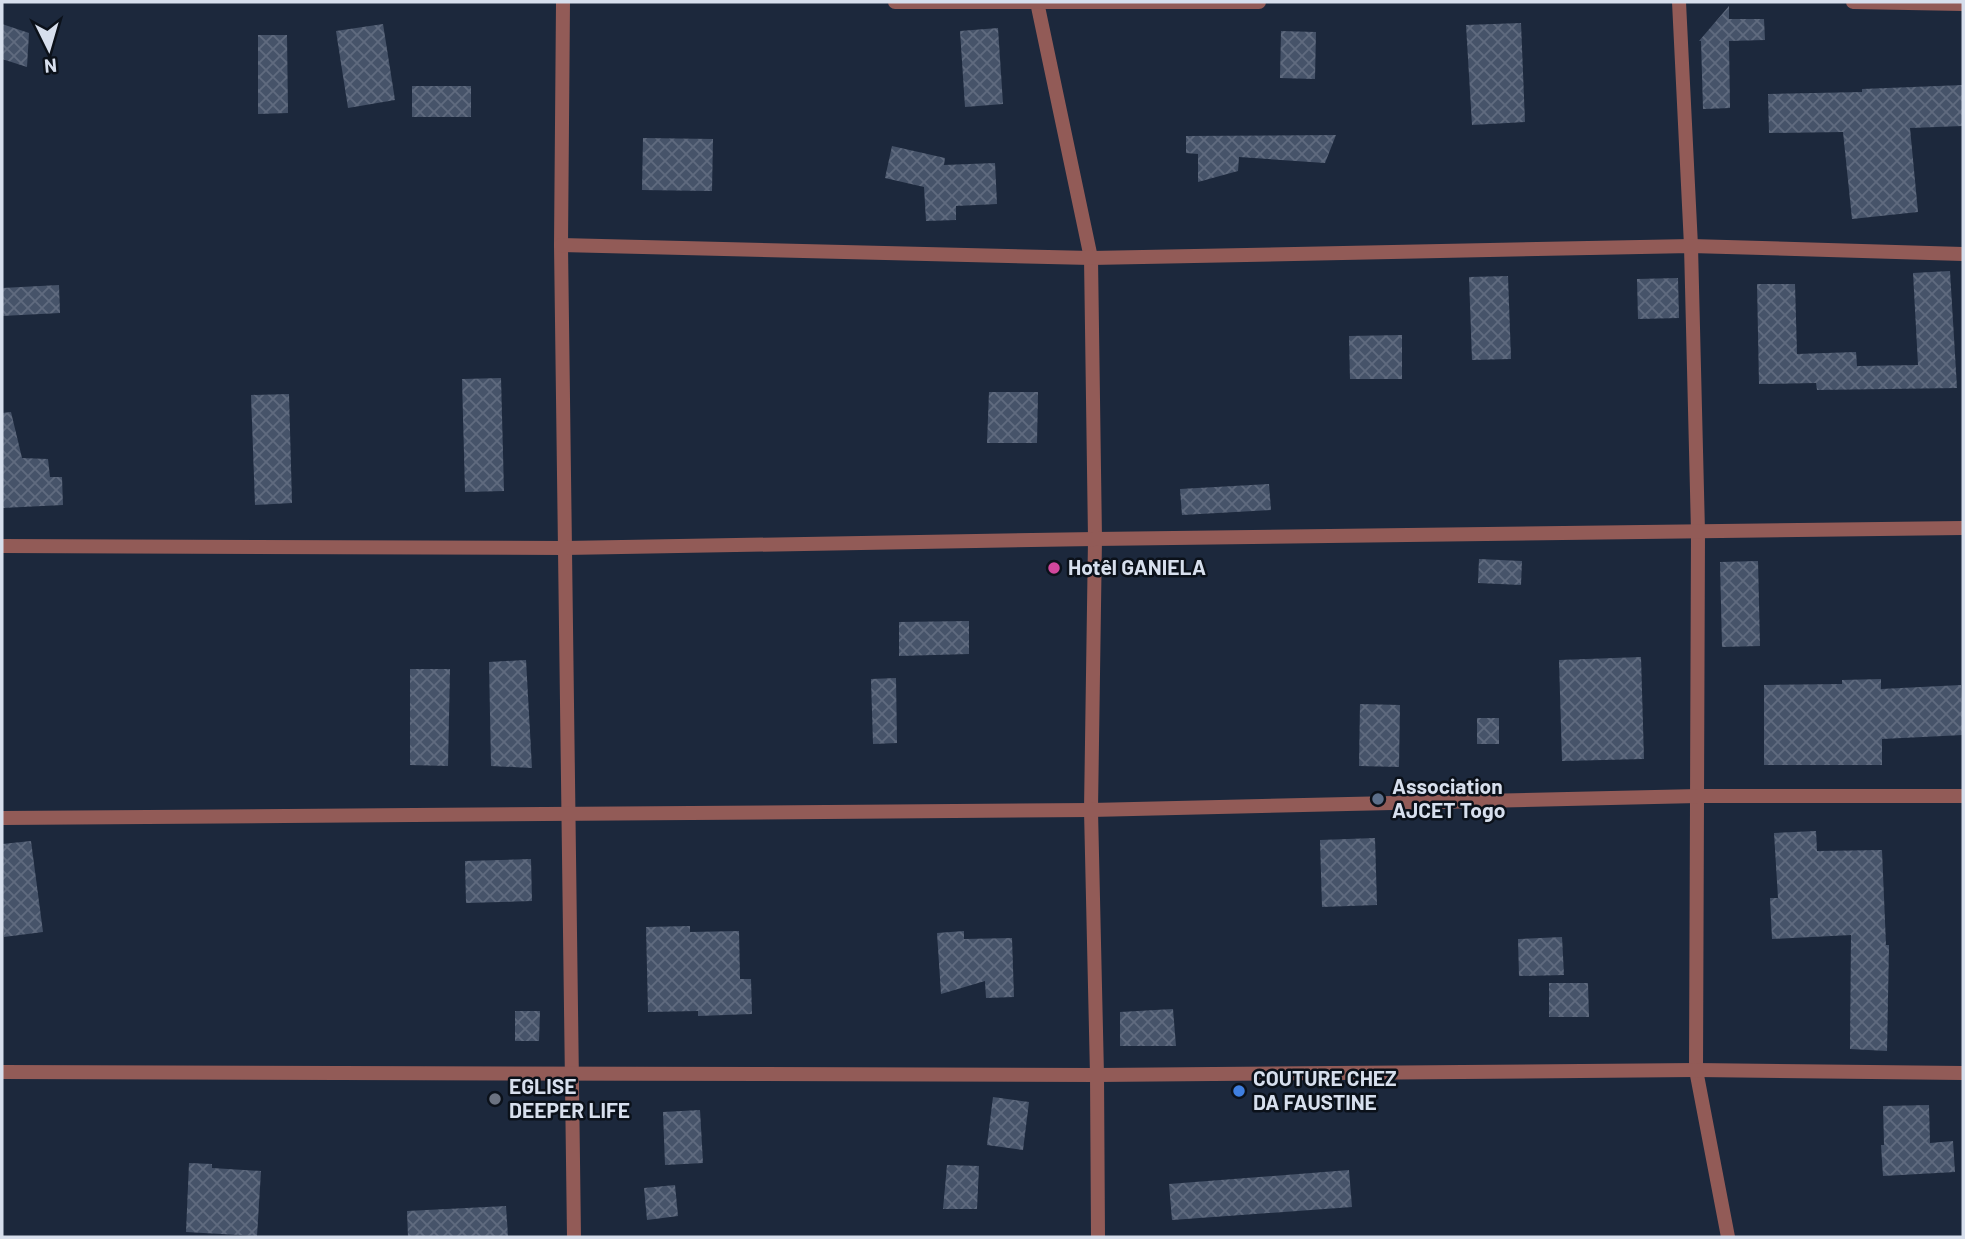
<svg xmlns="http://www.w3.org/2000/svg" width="1965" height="1239" font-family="Barlow,sans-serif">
<defs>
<pattern id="building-cross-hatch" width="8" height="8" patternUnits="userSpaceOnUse" patternTransform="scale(1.75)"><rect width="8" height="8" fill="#465369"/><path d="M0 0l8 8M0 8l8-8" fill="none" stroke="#606b7f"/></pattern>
</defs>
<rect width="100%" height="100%" fill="#1c283c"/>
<!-- building -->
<g fill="url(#building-cross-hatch)">
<path d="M 1729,6 L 1729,19 L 1764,19 L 1765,40 L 1729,41 L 1730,108 L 1703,109 L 1701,41 L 1699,41 Z"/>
<path d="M 1521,23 L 1525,122 L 1472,125 L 1466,25 Z"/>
<path d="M 2,24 L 29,33 L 27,67 L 2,59 Z"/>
<path d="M 383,24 L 395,100 L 348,108 L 336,31 Z"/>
<path d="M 998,28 L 1003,104 L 965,107 L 960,31 Z"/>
<path d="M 1281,31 L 1316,32 L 1315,79 L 1280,78 Z"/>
<path d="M 258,35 L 287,35 L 288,113 L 258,114 Z"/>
<path d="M 1963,85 L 1963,126 L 1910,128 L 1918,212 L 1852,219 L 1843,132 L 1769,133 L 1768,94 L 1862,92 L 1862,89 Z"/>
<rect x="412" y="86" width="59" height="31"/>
<path d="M 1336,135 L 1325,163 L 1239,157 L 1238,171 L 1198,182 L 1198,154 L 1186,153 L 1186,136 Z"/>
<path d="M 643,138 L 713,139 L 712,191 L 642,190 Z"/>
<path d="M 892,146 L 945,158 L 944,165 L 995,163 L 997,204 L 956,206 L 956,220 L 926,221 L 924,187 L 885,178 Z"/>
<path d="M 1950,271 L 1957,388 L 1817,390 L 1816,383 L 1759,384 L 1757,284 L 1795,284 L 1797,354 L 1856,352 L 1857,366 L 1918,365 L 1913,273 Z"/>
<path d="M 1508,276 L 1511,359 L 1472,360 L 1469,277 Z"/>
<path d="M 1678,278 L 1679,318 L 1638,319 L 1637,279 Z"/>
<path d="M 59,285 L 60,313 L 2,316 L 2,288 Z"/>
<path d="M 1402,335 L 1402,379 L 1350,379 L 1349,336 Z"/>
<path d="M 501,378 L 504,491 L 465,492 L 462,379 Z"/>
<path d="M 989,392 L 1038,392 L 1037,443 L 987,443 Z"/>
<path d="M 289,394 L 292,503 L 255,505 L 251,395 Z"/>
<path d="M 11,412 L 22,458 L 48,459 L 50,477 L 62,477 L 63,505 L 2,508 L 2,413 Z"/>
<path d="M 1269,484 L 1271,510 L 1182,515 L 1180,489 Z"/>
<path d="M 1479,559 L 1522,561 L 1521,585 L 1478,583 Z"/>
<path d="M 1758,561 L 1760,646 L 1722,647 L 1720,562 Z"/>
<path d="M 969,621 L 969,654 L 899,656 L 899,622 Z"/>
<path d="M 1641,657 L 1644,759 L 1562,761 L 1559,660 Z"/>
<path d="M 526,660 L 532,768 L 491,766 L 489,662 Z"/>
<path d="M 410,669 L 450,669 L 448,766 L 410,765 Z"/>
<path d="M 896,678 L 897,743 L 873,744 L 871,679 Z"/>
<path d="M 1881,679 L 1881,689 L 1961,685 L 1963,735 L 1882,739 L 1882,765 L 1764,765 L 1764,685 L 1842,684 L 1842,680 Z"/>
<path d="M 1360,704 L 1400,705 L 1399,767 L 1359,766 Z"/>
<rect x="1477" y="718" width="22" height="26"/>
<path d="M 1816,831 L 1817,851 L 1882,850 L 1886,945 L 1889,945 L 1887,1051 L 1850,1049 L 1851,935 L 1772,939 L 1770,898 L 1778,898 L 1774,833 Z"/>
<path d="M 1375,838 L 1377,905 L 1322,907 L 1320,840 Z"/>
<path d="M 31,841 L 43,932 L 4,937 L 2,916 L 2,844 Z"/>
<path d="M 531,859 L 532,901 L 466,903 L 465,861 Z"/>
<path d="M 690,926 L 690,932 L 739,931 L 740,979 L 751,979 L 752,1014 L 698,1016 L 698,1011 L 648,1012 L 646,927 Z"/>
<path d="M 964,931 L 964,939 L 1012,938 L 1014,997 L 986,998 L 985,981 L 941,994 L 937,933 Z"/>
<path d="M 1562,937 L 1564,975 L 1519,976 L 1518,939 Z"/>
<path d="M 1549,983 L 1588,983 L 1589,1017 L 1549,1017 Z"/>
<path d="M 1173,1009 L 1176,1046 L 1120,1046 L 1120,1012 Z"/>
<path d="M 515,1011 L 540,1011 L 539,1041 L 515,1041 Z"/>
<path d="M 993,1097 L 1029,1102 L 1023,1150 L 987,1145 Z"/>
<path d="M 1929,1105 L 1930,1143 L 1953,1141 L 1955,1172 L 1883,1176 L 1881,1145 L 1884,1145 L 1883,1106 Z"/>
<path d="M 700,1110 L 703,1163 L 665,1165 L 663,1112 Z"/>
<path d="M 189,1163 L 212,1164 L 212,1168 L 261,1171 L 257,1236 L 186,1232 Z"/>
<path d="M 947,1165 L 979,1166 L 977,1209 L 943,1209 Z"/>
<path d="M 1349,1170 L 1352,1207 L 1172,1220 L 1169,1184 Z"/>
<path d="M 675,1185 L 678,1216 L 647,1220 L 644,1188 Z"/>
<path d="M 506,1206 L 508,1237 L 408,1237 L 407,1211 Z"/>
</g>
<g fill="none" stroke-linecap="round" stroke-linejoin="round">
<!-- minor -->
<g stroke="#925b57" stroke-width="14">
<path d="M 563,2 L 561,245 L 574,1237"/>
<path d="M 895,2 L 1259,2"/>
<path d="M 1037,2 L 1091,258 L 1095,539 L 1091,810 L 1097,1075 L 1098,1237"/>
<path d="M 1679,2 L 1691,246 L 1698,532 L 1696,1070 L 1728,1237"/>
<path d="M 1853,2 L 1963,4"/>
<path d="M 561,245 L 1091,258 L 1691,246 L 1963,254"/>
<path d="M 2,546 L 565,548 L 1095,539 L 1963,528"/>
<path d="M 2,818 L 1091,810 L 1698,796 L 1963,796"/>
<path d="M 2,1072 L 1097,1075 L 1696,1070 L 1963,1073"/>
</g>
</g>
<!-- markers -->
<circle fill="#d1479c" stroke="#0b111a" stroke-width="2.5" cx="1054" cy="568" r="7"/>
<circle fill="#5c6f8a" stroke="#0b111a" stroke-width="2.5" cx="1378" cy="799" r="7"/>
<circle fill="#3f7fe0" stroke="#0b111a" stroke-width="2.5" cx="1239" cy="1091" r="7"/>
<circle fill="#6b7280" stroke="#0b111a" stroke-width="2.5" cx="495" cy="1099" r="7"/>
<g text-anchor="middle" stroke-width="5" stroke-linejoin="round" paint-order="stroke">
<!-- poi labels -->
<g font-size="21" font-weight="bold" fill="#d7dfed" stroke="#0b111a" text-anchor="start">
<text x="1068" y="575">Hotêl GANIELA</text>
<text x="1392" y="794">Association<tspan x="1392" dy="24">AJCET Togo</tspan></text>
<text x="1253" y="1086">COUTURE CHEZ<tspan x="1253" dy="24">DA FAUSTINE</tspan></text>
<text x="509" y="1094">EGLISE<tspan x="509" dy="24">DEEPER LIFE</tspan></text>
</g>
</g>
<!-- border -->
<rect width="1965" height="1239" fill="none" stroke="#d7dfed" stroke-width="7"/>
<!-- north arrow -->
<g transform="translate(49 49) rotate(175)" stroke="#0b111a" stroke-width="5" paint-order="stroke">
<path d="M0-5L12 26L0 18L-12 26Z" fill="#d7dfed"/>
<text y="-10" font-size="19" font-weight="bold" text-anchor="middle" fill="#d7dfed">N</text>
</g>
</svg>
